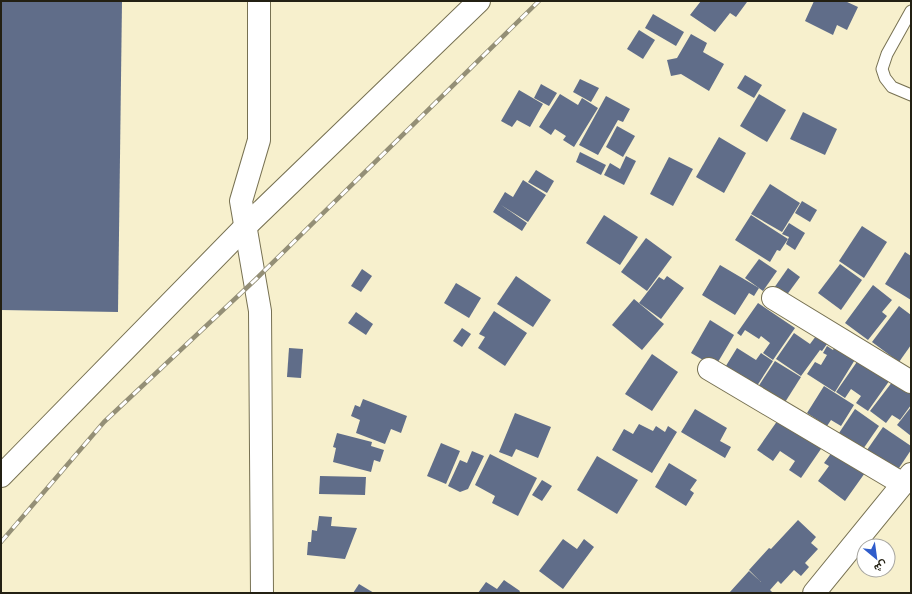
<svg xmlns="http://www.w3.org/2000/svg" width="912" height="594" viewBox="0 0 912 594" font-family="Poppins,Vazirmatn,sans-serif">
	<rect width="100%" height="100%" fill="#f7f0cd"/>
	<!-- building -->
	<g fill="#606d89">
		<polygon points="1,1 122,1 118,312 1,310"/>
		<polygon points="701,1 747,1 747,2 736,17 730,13 715,32 690,15"/>
		<polygon points="814,1 845,1 858,7 847,30 837,25 833,35 805,21"/>
		<polygon points="653,14 684,32 676,46 645,28"/>
		<polygon points="639,30 655,40 643,59 627,49"/>
		<polygon points="691,34 707,43 703,52 724,64 709,91 681,74 671,76 667,60 677,58"/>
		<polygon points="745,75 762,85 754,98 737,88"/>
		<polygon points="580,79 599,88 591,102 573,92"/>
		<polygon points="541,84 557,93 549,106 534,98"/>
		<polygon points="519,90 543,104 530,127 517,120 512,127 501,121"/>
		<polygon points="560,94 578,105 582,98 598,108 574,147 563,140 566,136 555,129 551,135 539,127"/>
		<polygon points="759,94 786,110 767,142 740,126"/>
		<polygon points="606,96 630,109 623,122 618,120 598,155 579,145"/>
		<polygon points="803,112 837,129 825,155 790,139"/>
		<polygon points="617,126 635,136 623,157 606,147"/>
		<polygon points="719,137 746,153 724,193 696,177"/>
		<polygon points="580,152 606,165 601,175 576,162"/>
		<polygon points="626,156 636,161 624,185 604,175 610,163 620,169"/>
		<polygon points="669,157 693,169 673,206 650,194"/>
		<polygon points="536,170 554,181 547,193 528,182"/>
		<polygon points="523,180 546,195 528,222 501,205 527,223 522,231 493,212 505,192 513,197"/>
		<polygon points="770,184 800,203 782,232 751,214"/>
		<polygon points="802,201 817,210 810,222 795,213"/>
		<polygon points="604,215 638,237 620,265 586,243"/>
		<polygon points="751,215 788,239 780,251 777,250 770,262 735,240"/>
		<polygon points="789,223 805,233 795,250 786,244 789,237 782,234"/>
		<polygon points="862,226 887,242 864,278 839,261"/>
		<polygon points="646,238 672,257 647,291 621,272"/>
		<polygon points="905,252 911,256 911,300 885,284"/>
		<polygon points="759,259 777,271 763,291 745,278"/>
		<polygon points="840,264 862,280 841,310 818,293"/>
		<polygon points="720,265 759,288 754,296 749,293 735,315 702,295"/>
		<polygon points="788,268 800,277 786,296 774,288"/>
		<polygon points="362,269 372,276 361,292 351,286"/>
		<polygon points="516,276 551,300 533,327 497,304"/>
		<polygon points="667,276 684,288 661,319 639,303 659,277 664,280"/>
		<polygon points="456,283 481,298 469,318 444,303"/>
		<polygon points="873,285 892,300 882,312 887,316 868,340 845,323"/>
		<polygon points="634,299 664,324 642,350 612,325"/>
		<polygon points="758,303 795,328 773,360 763,353 770,343 761,336 759,339 745,330 741,336 737,333"/>
		<polygon points="899,306 911,315 911,345 899,362 872,342"/>
		<polygon points="494,311 527,333 505,366 478,348 485,337 479,334"/>
		<polygon points="356,312 373,324 366,335 348,323"/>
		<polygon points="710,320 734,335 715,367 691,353"/>
		<polygon points="462,328 471,334 462,347 453,341"/>
		<polygon points="794,333 810,344 816,336 827,344 822,351 820,350 801,376 776,359"/>
		<polygon points="836,345 856,358 835,392 807,374 815,362 821,365 827,355 823,353 827,346 833,350"/>
		<polygon points="289,348 303,349 301,378 287,377"/>
		<polygon points="737,348 756,360 761,353 773,361 755,389 724,369"/>
		<polygon points="652,354 678,372 652,411 625,394"/>
		<polygon points="861,356 892,377 868,411 856,403 861,396 851,389 845,398 836,392"/>
		<polygon points="775,361 801,377 782,407 756,390"/>
		<polygon points="896,377 911,388 911,405 900,420 892,415 886,423 870,411"/>
		<polygon points="824,386 854,405 841,426 831,420 827,426 807,413"/>
		<polygon points="363,399 407,416 401,433 391,429 385,444 356,433 360,420 351,416 355,405 360,407"/>
		<polygon points="911,407 911,436 897,425"/>
		<polygon points="695,409 727,428 720,441 731,447 725,458 681,432"/>
		<polygon points="855,409 879,426 861,452 837,436"/>
		<polygon points="515,413 551,427 538,458 516,449 512,457 499,452"/>
		<polygon points="780,417 823,446 801,478 789,470 795,461 780,451 773,461 757,450"/>
		<polygon points="639,424 653,431 656,426 665,432 668,426 677,432 652,473 612,450 624,429 633,434"/>
		<polygon points="883,427 911,446 911,450 897,471 867,450"/>
		<polygon points="337,433 372,442 371,446 384,450 380,462 374,460 371,472 333,462 336,448 333,447"/>
		<polygon points="441,443 460,451 446,484 427,476"/>
		<polygon points="835,448 867,470 845,501 818,481 829,466 824,463"/>
		<polygon points="472,451 484,456 468,489 460,492 448,486 460,460 467,463"/>
		<polygon points="490,454 537,478 518,516 492,503 495,496 475,485"/>
		<polygon points="597,456 638,480 617,514 577,490"/>
		<polygon points="669,463 697,480 690,490 694,493 686,506 655,487"/>
		<polygon points="320,476 366,477 365,495 319,494"/>
		<polygon points="542,480 552,486 542,501 532,495"/>
		<polygon points="319,516 332,517 331,526 357,528 345,559 307,555 308,542 311,542 312,530 317,531"/>
		<polygon points="798,520 816,537 811,543 818,549 805,563 809,567 801,576 794,570 781,584 778,581 770,590 772,592 771,593 729,593 749,571 761,582 749,570 769,548 771,549"/>
		<polygon points="563,539 577,549 584,539 594,547 563,589 539,571"/>
		<polygon points="504,580 520,591 519,593 478,593 486,582 497,589"/>
		<polygon points="359,584 374,593 353,593"/>
	</g>
	<g fill="none" stroke-linecap="round" stroke-linejoin="round">
		<defs>
			<polyline id="lane" points="911,11 887,54 882,69 885,78 892,87 911,95"/>
			<g id="street">
				<polyline points="259,1 259,140 241,201 260,311 262,593"/>
				<polyline points="773,298 911,382"/>
				<polyline points="709,369 903,484"/>
				<polyline points="814,593 911,474"/>
			</g>
			<polyline id="secondary" points="1,476 245,227 479,1"/>
		</defs>
		<!-- lane casing -->
		<use href="#lane" stroke="#777152" stroke-width="13"/>
		<!-- street casing -->
		<use href="#street" stroke="#777152" stroke-width="24"/>
		<!-- secondary casing -->
		<use href="#secondary" stroke="#777152" stroke-width="24"/>
		<!-- lane -->
		<use href="#lane" stroke="#fff" stroke-width="11"/>
		<!-- street -->
		<use href="#street" stroke="#fff" stroke-width="22"/>
		<!-- secondary -->
		<use href="#secondary" stroke="#fff" stroke-width="22"/>
		<defs>
			<polyline id="rail" points="1,542 104,422 255,280 539,1"/>
		</defs>
		<!-- rail casing -->
		<use href="#rail" stroke="#948f76" stroke-width="4.5"/>
		<!-- rail -->
		<use href="#rail" stroke="#fff" stroke-width="3" stroke-dasharray="9" stroke-linecap="butt"/>
	</g>
	<!-- border -->
	<rect width="912" height="594" fill="none" stroke="#232013" stroke-width="4"/>
	<!-- north arrow -->
	<g transform="translate(876 558) rotate(151)"><circle r="19" fill="#ffffff" stroke="#a7a6a1"/>
	<path d="M0-3L7 15L0 10L-7 15Z" fill="#2f5ccb"/>
	<text y="-6" font-size="11" font-weight="bold" text-anchor="middle" fill="#232013">ش</text>
	</g>
</svg>
